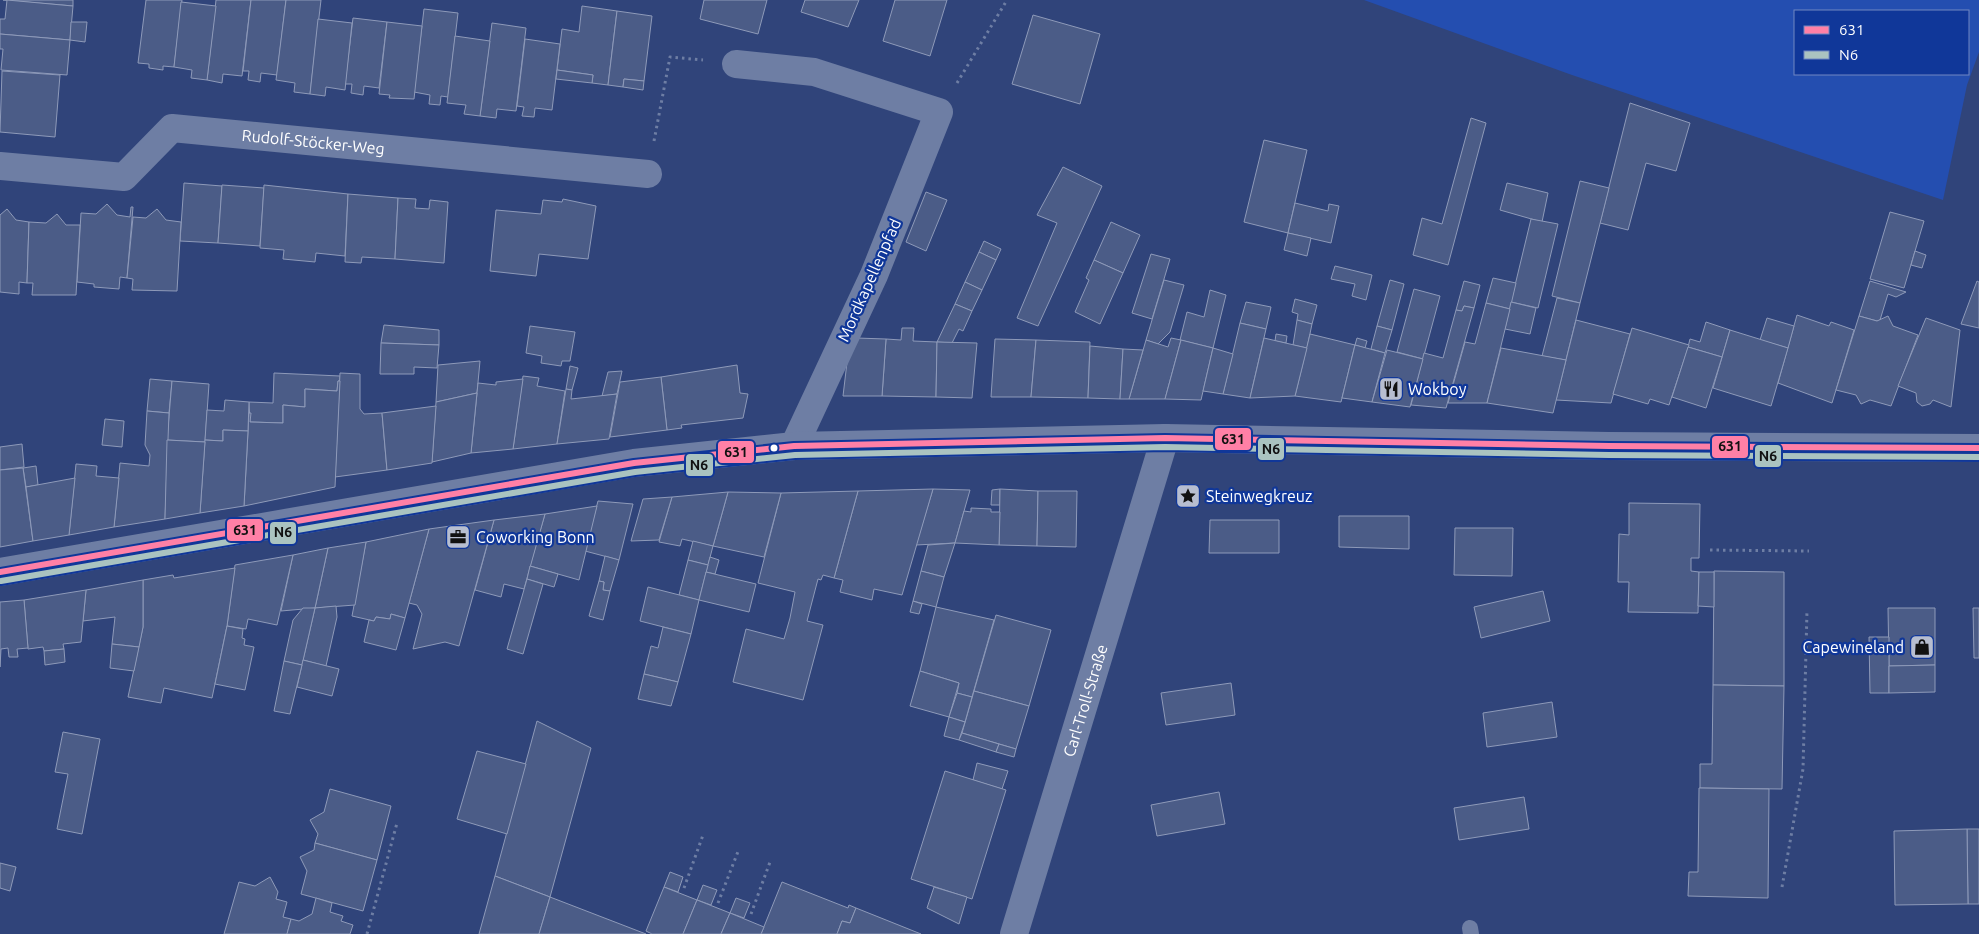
<svg xmlns="http://www.w3.org/2000/svg" width="1979" height="934" viewBox="0 0 1979 934" font-family="Ubuntu,sans-serif">
	<rect width="100%" height="100%" fill="#30447a"/>
	<!-- green -->
	<path fill="#244eb0" fill-rule="evenodd" d="M1364 0H1979V52L1967 85 1943 200 1572 75ZM1795 11H1968V74H1795Z"/>
	<!-- building -->
	<g fill="#4b5c87" stroke="#8e9ab9">
		<polygon points="3,0 73,0 73,6"/>
		<polygon points="7,0 73,6 70,40 0,34 0,19 5,19"/>
		<polygon points="146,0 182,0 174,67 163,66 163,70 149,68 149,64 138,63"/>
		<polygon points="216,0 251,0 242,76 223,74 222,83 207,80"/>
		<polygon points="251,0 286,0 277,75 261,73 260,82 248,80 249,71 243,71"/>
		<polygon points="286,0 321,0 310,94 294,92 295,83 276,80"/>
		<polygon points="704,0 767,0 758,34 700,19"/>
		<polygon points="805,0 859,0 848,27 801,12"/>
		<polygon points="895,0 947,0 930,56 883,41"/>
		<polygon points="181,2 216,6 207,80 191,78 192,70 174,67"/>
		<polygon points="582,6 617,11 608,85 592,83 593,75 557,70 562,29 579,32"/>
		<polygon points="424,9 458,13 448,97 441,96 440,105 429,104 430,95 414,92"/>
		<polygon points="617,11 652,16 644,81 624,79 623,87 608,85"/>
		<polygon points="1033,15 1100,34 1080,104 1012,84"/>
		<polygon points="353,18 387,22 379,88 364,86 363,95 351,93 352,84 345,84"/>
		<polygon points="318,19 352,23 345,90 326,87 325,96 310,94"/>
		<polygon points="71,22 87,22 85,42 70,40"/>
		<polygon points="387,22 422,26 414,99 389,98 390,95 379,94"/>
		<polygon points="492,23 526,28 516,111 497,109 496,118 480,116"/>
		<polygon points="0,34 70,40 67,75 1,70 3,49 0,49"/>
		<polygon points="455,36 490,41 480,116 464,114 466,105 447,103"/>
		<polygon points="525,39 560,44 552,110 535,108 534,117 522,116 524,107 517,106"/>
		<polygon points="557,70 593,75 592,83 556,79"/>
		<polygon points="2,71 60,75 55,137 0,132"/>
		<polygon points="624,79 644,81 643,90 623,87"/>
		<polygon points="1630,103 1690,123 1676,171 1646,163 1628,230 1600,223"/>
		<polygon points="1471,118 1486,123 1448,265 1413,255 1422,218 1442,224"/>
		<polygon points="1264,140 1307,150 1288,233 1244,222"/>
		<polygon points="1063,167 1102,186 1038,326 1017,318 1057,223 1037,215"/>
		<polygon points="1580,181 1609,188 1580,303 1552,296"/>
		<polygon points="184,183 222,186 218,243 180,241"/>
		<polygon points="1507,183 1548,193 1542,222 1500,210"/>
		<polygon points="222,185 264,188 260,246 218,243"/>
		<polygon points="264,185 348,194 345,256 316,253 315,262 283,259 284,250 260,248"/>
		<polygon points="926,192 947,200 926,251 906,242"/>
		<polygon points="348,194 398,198 395,259 362,257 361,263 345,262"/>
		<polygon points="398,198 416,199 415,208 429,209 430,200 448,202 444,263 395,259"/>
		<polygon points="563,199 596,206 588,259 539,254 536,276 490,271 496,210 541,214 543,200 562,202"/>
		<polygon points="1295,203 1328,211 1329,204 1339,206 1331,243 1288,233"/>
		<polygon points="107,204 117,215 130,217 131,207 133,207 127,278 120,277 119,289 94,287 94,284 77,282 81,213 96,214"/>
		<polygon points="7,209 16,220 29,222 27,283 19,282 19,294 0,292 0,215"/>
		<polygon points="157,209 166,220 181,222 177,291 132,290 133,279 127,278 133,217 146,218"/>
		<polygon points="1890,212 1924,221 1904,288 1870,279"/>
		<polygon points="57,214 66,225 80,225 76,295 32,295 33,283 27,283 29,222 46,223"/>
		<polygon points="1531,219 1558,224 1538,308 1511,302"/>
		<polygon points="1111,222 1140,235 1123,273 1094,260"/>
		<polygon points="1288,233 1311,238 1307,256 1284,250"/>
		<polygon points="984,241 1001,249 996,260 979,252"/>
		<polygon points="1915,251 1926,255 1922,268 1911,265"/>
		<polygon points="979,252 996,260 982,290 965,282"/>
		<polygon points="1151,254 1170,259 1152,319 1132,313"/>
		<polygon points="1094,260 1123,273 1100,324 1075,312 1089,280 1086,278"/>
		<polygon points="1335,266 1372,275 1366,300 1352,296 1355,284 1331,279"/>
		<polygon points="1493,278 1516,283 1510,309 1486,303"/>
		<polygon points="1164,280 1184,285 1170,332 1158,344 1146,340"/>
		<polygon points="1390,280 1404,284 1392,330 1377,326"/>
		<polygon points="1464,281 1480,285 1474,308 1464,306 1462,311 1456,310"/>
		<polygon points="1870,281 1906,292 1896,297 1888,294 1880,320 1877,321 1859,316"/>
		<polygon points="1977,281 1979,282 1979,328 1961,324"/>
		<polygon points="965,282 982,290 972,311 955,304"/>
		<polygon points="1414,289 1440,296 1423,359 1397,352"/>
		<polygon points="1210,290 1226,295 1213,348 1180,340 1187,312 1204,317"/>
		<polygon points="1557,298 1580,303 1566,360 1542,356"/>
		<polygon points="1295,299 1317,305 1312,324 1297,320 1298,314 1292,312"/>
		<polygon points="1246,302 1271,307 1266,329 1240,323"/>
		<polygon points="1511,302 1536,308 1530,334 1505,329"/>
		<polygon points="1486,303 1510,309 1487,403 1448,403 1465,342 1475,344"/>
		<polygon points="955,304 972,311 963,331 959,329 952,343 937,342"/>
		<polygon points="1464,306 1474,308 1446,408 1411,405 1424,353 1443,358 1456,310 1462,311"/>
		<polygon points="1797,315 1829,326 1831,322 1854,330 1832,403 1778,383"/>
		<polygon points="1859,316 1877,321 1888,316 1893,326 1918,335 1891,406 1870,400 1861,404 1856,395 1836,390"/>
		<polygon points="1767,318 1794,326 1788,348 1760,340"/>
		<polygon points="1926,318 1960,330 1951,407 1933,400 1930,404 1922,406 1917,402 1916,393 1898,386"/>
		<polygon points="1297,320 1312,324 1307,348 1293,345"/>
		<polygon points="1576,320 1630,334 1611,403 1556,400"/>
		<polygon points="1706,322 1730,330 1722,357 1688,347 1690,339 1700,342"/>
		<polygon points="1240,323 1266,329 1250,398 1223,394"/>
		<polygon points="384,325 439,330 439,345 381,343"/>
		<polygon points="530,326 575,332 570,361 562,361 561,366 541,363 542,356 526,353"/>
		<polygon points="1377,326 1392,330 1385,353 1371,349"/>
		<polygon points="902,328 914,328 913,341 937,342 936,397 882,396 886,339 901,340"/>
		<polygon points="1632,328 1689,345 1669,405 1650,399 1648,404 1613,394"/>
		<polygon points="1730,330 1788,348 1771,406 1713,388"/>
		<polygon points="1276,334 1287,336 1286,343 1275,341"/>
		<polygon points="1310,334 1355,345 1341,402 1295,396"/>
		<polygon points="856,338 886,339 882,396 843,396 848,354"/>
		<polygon points="1171,338 1181,340 1165,399 1129,399 1146,340 1168,347"/>
		<polygon points="1264,338 1307,348 1295,396 1250,398"/>
		<polygon points="1357,338 1367,341 1365,348 1355,345"/>
		<polygon points="995,339 1036,340 1031,397 991,397"/>
		<polygon points="1036,340 1090,342 1088,398 1031,397"/>
		<polygon points="1181,340 1213,348 1201,400 1165,399"/>
		<polygon points="937,342 977,343 972,398 936,397"/>
		<polygon points="381,343 439,345 437,368 414,367 414,374 380,374"/>
		<polygon points="1355,345 1385,353 1372,402 1342,398"/>
		<polygon points="1090,346 1123,349 1120,399 1088,398"/>
		<polygon points="1688,347 1722,357 1706,408 1672,397"/>
		<polygon points="1213,348 1233,354 1223,394 1203,391"/>
		<polygon points="1501,348 1566,360 1553,413 1487,403"/>
		<polygon points="1123,349 1143,350 1129,399 1120,399"/>
		<polygon points="1387,350 1423,359 1410,407 1372,402"/>
		<polygon points="480,361 477,393 436,402 438,365"/>
		<polygon points="737,365 740,393 748,394 743,418 681,425 682,428 667,430 661,377"/>
		<polygon points="570,366 578,368 572,390 566,389"/>
		<polygon points="622,371 617,394 602,396 608,372"/>
		<polygon points="274,373 340,376 340,381 338,381 337,391 305,389 305,407 283,405 283,423 250,422 249,402 273,403"/>
		<polygon points="340,373 360,374 360,409 364,414 382,413 387,470 335,477"/>
		<polygon points="523,376 539,378 537,386 565,391 557,444 513,449"/>
		<polygon points="661,377 667,430 610,437 620,382"/>
		<polygon points="150,379 172,381 169,413 147,411"/>
		<polygon points="523,379 513,449 471,453 478,383 496,385 496,382"/>
		<polygon points="172,381 209,384 205,442 167,440"/>
		<polygon points="338,381 340,381 335,487 244,506 249,413 251,413 250,422 283,423 283,405 305,407 305,389 337,391"/>
		<polygon points="566,389 572,390 571,399 617,394 609,439 557,444"/>
		<polygon points="477,393 471,453 432,462 436,402"/>
		<polygon points="225,400 249,402 248,431 223,430 223,441 205,440 207,410 224,411"/>
		<polygon points="436,406 432,463 387,470 382,413"/>
		<polygon points="147,411 169,413 165,519 114,527 120,463 149,466 150,455 145,445"/>
		<polygon points="105,419 124,421 122,447 102,445"/>
		<polygon points="223,430 248,431 244,506 200,513 205,440 223,441"/>
		<polygon points="167,440 205,442 200,513 165,519"/>
		<polygon points="22,444 24,467 0,470 0,447"/>
		<polygon points="76,464 97,466 96,476 119,478 114,527 69,535"/>
		<polygon points="36,466 38,485 26,487 23,468"/>
		<polygon points="23,468 33,541 0,547 0,470"/>
		<polygon points="75,478 69,535 33,541 26,487"/>
		<polygon points="933,489 970,490 955,543 916,545"/>
		<polygon points="933,489 902,595 874,589 872,600 840,592 843,580 834,578 858,491"/>
		<polygon points="1000,489 1000,505 991,505 992,490"/>
		<polygon points="1000,489 1038,491 1037,546 999,545"/>
		<polygon points="858,491 834,578 823,575 821,580 818,579 807,621 823,625 803,700 733,682 746,629 784,639 790,618 795,592 758,583 781,493"/>
		<polygon points="1038,491 1077,491 1076,547 1037,546"/>
		<polygon points="728,492 781,493 764,557 713,546"/>
		<polygon points="728,492 713,546 682,539 680,546 659,542 672,497"/>
		<polygon points="672,497 659,540 631,541 643,499"/>
		<polygon points="598,501 633,504 619,560 585,551"/>
		<polygon points="1629,503 1700,504 1699,558 1691,558 1691,571 1699,572 1698,613 1628,612 1629,582 1618,582 1619,534 1629,535"/>
		<polygon points="597,506 579,580 530,566 545,514"/>
		<polygon points="971,508 991,509 991,512 1000,512 999,545 955,543 964,511 971,512"/>
		<polygon points="545,514 524,589 504,584 501,597 475,590 494,520"/>
		<polygon points="1339,516 1409,516 1409,549 1339,547"/>
		<polygon points="494,520 459,646 445,642 413,649 422,614 417,605 409,603 429,529"/>
		<polygon points="1210,520 1279,520 1279,553 1209,553"/>
		<polygon points="1455,528 1513,528 1512,576 1454,575"/>
		<polygon points="429,529 405,618 391,614 390,619 376,617 374,621 352,616 366,542"/>
		<polygon points="693,541 713,546 708,565 688,560"/>
		<polygon points="366,542 355,605 315,608 328,548"/>
		<polygon points="955,543 944,577 921,571 928,545"/>
		<polygon points="328,548 315,608 281,611 293,555"/>
		<polygon points="293,555 277,625 248,619 246,629 227,626 235,565"/>
		<polygon points="605,556 619,560 610,591 603,590 604,582 599,581"/>
		<polygon points="710,557 719,560 715,574 706,572"/>
		<polygon points="688,560 708,565 699,600 679,595"/>
		<polygon points="530,566 558,574 554,587 527,579"/>
		<polygon points="235,568 227,626 212,698 164,688 161,703 128,697 143,627 143,580 173,575 174,578"/>
		<polygon points="921,571 944,577 936,607 913,601"/>
		<polygon points="1714,571 1784,572 1784,686 1713,685"/>
		<polygon points="706,572 756,584 749,612 699,600"/>
		<polygon points="1699,572 1714,572 1714,607 1698,606"/>
		<polygon points="527,579 543,584 523,654 507,649"/>
		<polygon points="143,580 143,627 139,647 112,644 115,617 83,621 86,590"/>
		<polygon points="599,581 604,582 603,590 610,591 603,620 589,616"/>
		<polygon points="648,587 699,600 691,634 640,621"/>
		<polygon points="86,590 81,642 63,644 64,649 44,651 43,647 28,649 24,600"/>
		<polygon points="1543,591 1550,621 1481,638 1474,607"/>
		<polygon points="24,600 28,648 17,649 18,657 9,657 8,648 1,649 0,667 0,602"/>
		<polygon points="913,601 922,604 919,614 910,612"/>
		<polygon points="336,606 337,617 326,666 303,660 315,608"/>
		<polygon points="936,607 994,620 972,697 957,693 959,683 920,671"/>
		<polygon points="303,608 315,608 302,665 284,661 293,620"/>
		<polygon points="1888,608 1935,608 1935,665 1889,666"/>
		<polygon points="1973,608 1979,608 1979,658 1974,658"/>
		<polygon points="391,614 405,618 396,650 364,642 369,620 374,621 376,617 390,619"/>
		<polygon points="996,615 1051,630 1029,706 974,691"/>
		<polygon points="227,626 243,629 242,638 245,639 244,645 254,647 245,690 215,684"/>
		<polygon points="663,627 691,634 678,682 644,674 651,646 658,648"/>
		<polygon points="1869,637 1889,637 1889,693 1870,693"/>
		<polygon points="112,644 139,647 134,671 110,668"/>
		<polygon points="64,649 65,662 45,665 44,651"/>
		<polygon points="303,660 339,669 332,696 297,687"/>
		<polygon points="284,661 302,665 290,714 274,711"/>
		<polygon points="1935,665 1935,692 1889,693 1889,666"/>
		<polygon points="920,671 959,683 949,717 910,706"/>
		<polygon points="644,674 678,682 671,706 638,699"/>
		<polygon points="1231,683 1235,715 1166,725 1161,693"/>
		<polygon points="1713,685 1784,686 1782,789 1700,788 1700,764 1712,764"/>
		<polygon points="974,691 1029,706 1016,749 962,733"/>
		<polygon points="957,693 972,697 965,722 949,717"/>
		<polygon points="1552,702 1557,737 1487,747 1483,713"/>
		<polygon points="949,717 965,722 959,740 944,736"/>
		<polygon points="537,721 591,748 550,897 495,876"/>
		<polygon points="63,732 100,739 82,834 57,829 68,774 55,772"/>
		<polygon points="962,733 999,744 996,752 959,740"/>
		<polygon points="999,744 1016,749 1014,757 996,752"/>
		<polygon points="477,751 526,764 507,834 457,819"/>
		<polygon points="977,763 1008,771 1002,789 973,780"/>
		<polygon points="945,771 1006,790 972,899 911,879"/>
		<polygon points="1699,788 1769,789 1768,898 1688,896 1689,872 1698,872"/>
		<polygon points="330,789 391,806 377,860 315,843 318,834 310,820 324,812"/>
		<polygon points="1219,792 1225,824 1157,836 1151,805"/>
		<polygon points="1524,797 1529,829 1459,840 1454,808"/>
		<polygon points="1967,829 1979,829 1979,904 1968,904"/>
		<polygon points="1967,829 1968,904 1895,905 1894,831"/>
		<polygon points="315,843 377,860 363,911 301,894 307,871 300,857 314,850"/>
		<polygon points="0,863 16,867 10,891 0,888"/>
		<polygon points="670,872 683,877 678,892 664,887"/>
		<polygon points="495,876 550,897 539,934 479,934"/>
		<polygon points="270,877 278,892 276,899 287,902 283,917 291,919 287,934 224,934 239,882 255,886"/>
		<polygon points="782,882 848,908 849,905 856,908 850,923 842,921 837,934 761,934"/>
		<polygon points="703,885 717,890 711,905 697,900"/>
		<polygon points="664,887 697,900 683,934 652,934 646,931"/>
		<polygon points="934,887 967,897 959,924 927,908"/>
		<polygon points="550,897 646,934 539,934"/>
		<polygon points="316,898 332,903 330,912 343,916 341,921 353,925 350,934 287,934 291,919 299,921 312,914"/>
		<polygon points="736,898 750,903 744,918 730,913"/>
		<polygon points="697,900 730,913 721,934 683,934"/>
		<polygon points="856,908 921,934 837,934 842,921 850,923"/>
		<polygon points="730,913 764,927 761,934 721,934"/>
	</g>
	<g fill="none" stroke-linecap="round" stroke-linejoin="round">
		<!-- path -->
		<g stroke="#6e7ea4" stroke-width="3" stroke-dasharray="2.5 4" stroke-linecap="butt">
			<polyline points="957,83 1007,0"/>
			<polyline points="654,141 670,57 703,60"/>
			<polyline points="1710,550 1809,551"/>
			<polyline points="1782,887 1803,769 1807,610"/>
			<polyline points="684,888 703,835"/>
			<polyline points="718,903 739,849"/>
			<polyline points="751,914 770,862"/>
			<polyline points="367,934 397,823"/>
		</g>
		<!-- service -->
		<polyline stroke="#6e7ea4" stroke-width="16" points="1470,928 1471,934"/>
		<!-- minor -->
		<g stroke="#6e7ea4" stroke-width="28">
			<polyline points="736,64 814,72 939,112 874,275 794,446"/>
			<path id="s1" d="M0 166 124 177 172 128 648 174"/>
			<path id="s2" d="M1014 934 1165 438"/>
		</g>
		<!-- tertiary -->
		<polyline stroke="#6e7ea4" stroke-width="28" points="0,572 634,463 794,446 1165,438 1609,446 1979,448"/>
		<defs>
			<polyline id="bus-1" points="0,572 634,463 794,446 1165,438 1609,446 1979,448"/>
			<polyline id="bus-2" points="1,581 635,472 795,455 1165,447 1609,455 1979,457"/>
		</defs>
		<!-- bus-1 casing -->
		<use href="#bus-1" stroke="#103799" stroke-width="10"/>
		<!-- bus-2 casing -->
		<use href="#bus-2" stroke="#103799" stroke-width="10"/>
		<!-- bus-1 -->
		<use href="#bus-1" stroke="#ff80a6" stroke-width="6"/>
		<!-- bus-2 -->
		<use href="#bus-2" stroke="#aac3c0" stroke-width="6"/>
	</g>
	<!-- icons -->
	<defs>
		<symbol id="restaurant-square" viewBox="-11 -11 22 22"><rect x="-9" y="-9" width="18" height="18" rx="4" fill="#b7bed0" stroke="#103799"/><path d="M-5-6h1v4h1v-4h1v4h1v-4h1v5L-1.5 .5V6h-2V.5L-5-1ZM5-6V6H3V1.5H1.5Q1.5-4 5-6Z" fill="#111"/></symbol>
		<symbol id="sight-square" viewBox="-11 -11 22 22"><rect x="-9" y="-9" width="18" height="18" rx="4" fill="#b7bed0" stroke="#103799"/><path d="M0-6L1.8-2.2L6-1.7L2.9 1.2L3.7 5.4L0 3.3L-3.7 5.4L-2.9 1.2L-6-1.7L-1.8-2.2Z" fill="#111"/></symbol>
		<symbol id="office-square" viewBox="-11 -11 22 22"><rect x="-9" y="-9" width="18" height="18" rx="4" fill="#b7bed0" stroke="#103799"/><path d="M-6-3h4V-5.5h4V-3h4V5H-6ZM-1-4.5V-3h2v-1.5ZM-6 0V1H6V0Z" fill="#111"/></symbol>
		<symbol id="shop-square" viewBox="-11 -11 22 22"><rect x="-9" y="-9" width="18" height="18" rx="4" fill="#b7bed0" stroke="#103799"/><path d="M-5-2.5h2.3a2.7 3.5 0 0 1 5.4 0H5L5.5 6h-11ZM-1.5-2.5h3a1.5 2.3 0 0 0-3 0Z" fill="#111"/></symbol>
	</defs>
	<g fill-rule="evenodd">
		<use href="#restaurant-square" x="1377" y="375" width="28" height="28"/>
		<use href="#sight-square" x="1174" y="482" width="28" height="28"/>
		<use href="#office-square" x="444" y="523" width="28" height="28"/>
		<use href="#shop-square" x="1908" y="633" width="28" height="28"/>
	</g>
	<!-- markers -->
	<circle fill="#fff" stroke="#103799" stroke-width="2" cx="774" cy="448" r="4.5"/>
	<g text-anchor="middle" dominant-baseline="central" stroke-width="4.5" stroke-linejoin="round" paint-order="stroke">
		<!-- street labels -->
		<g font-size="16" fill="#fff" stroke="#103799">
			<text stroke="none"><textPath href="#s1" startOffset="335">Rudolf-Stöcker-Weg</textPath></text>
			<text transform="translate(869 280) rotate(-66)">Mordkapellenpfad</text>
			<text stroke="none"><textPath href="#s2" startOffset="244">Carl-Troll-Straße</textPath></text>
		</g>
		<!-- poi labels -->
		<g font-size="16" fill="#fff" stroke="#103799" text-anchor="start">
			<text x="1408" y="389">Wokboy</text>
			<text x="1206" y="496">Steinwegkreuz</text>
			<text x="476" y="537">Coworking Bonn</text>
			<text x="1904" y="647" text-anchor="end">Capewineland</text>
		</g>
	</g>
	<g stroke="#103799" stroke-width="2">
		<rect x="1214" y="427" width="38" height="24" rx="5" fill="#ff80a6"/>
		<rect x="1711" y="435" width="38" height="24" rx="5" fill="#ff80a6"/>
		<rect x="1257" y="437" width="28" height="24" rx="5" fill="#aac3c0"/>
		<rect x="717" y="440" width="38" height="24" rx="5" fill="#ff80a6"/>
		<rect x="1754" y="444" width="28" height="24" rx="5" fill="#aac3c0"/>
		<rect x="685" y="453" width="29" height="24" rx="5" fill="#aac3c0"/>
		<rect x="226" y="518" width="38" height="24" rx="5" fill="#ff80a6"/>
		<rect x="269" y="521" width="28" height="24" rx="5" fill="#aac3c0"/>
	</g>
	<g font-size="14" text-anchor="middle" font-weight="bold" fill="#111">
		<text x="1233" y="444">631</text>
		<text x="1730" y="451">631</text>
		<text x="1271" y="454">N6</text>
		<text x="736" y="457">631</text>
		<text x="1768" y="461">N6</text>
		<text x="699" y="470">N6</text>
		<text x="245" y="535">631</text>
		<text x="283" y="537">N6</text>
	</g>
	<!-- legend -->
	<rect x="1794" y="10" width="175" height="65" fill="#103799" stroke="#7087c2"/>
	<rect x="1804" y="26" width="25" height="8" fill="#ff80a6" stroke="#7087c2"/>
	<text x="1839" y="35" font-size="15" fill="#ffffff">631</text>
	<rect x="1804" y="51" width="25" height="8" fill="#aac3c0" stroke="#7087c2"/>
	<text x="1839" y="60" font-size="15" fill="#ffffff">N6</text>
</svg>
